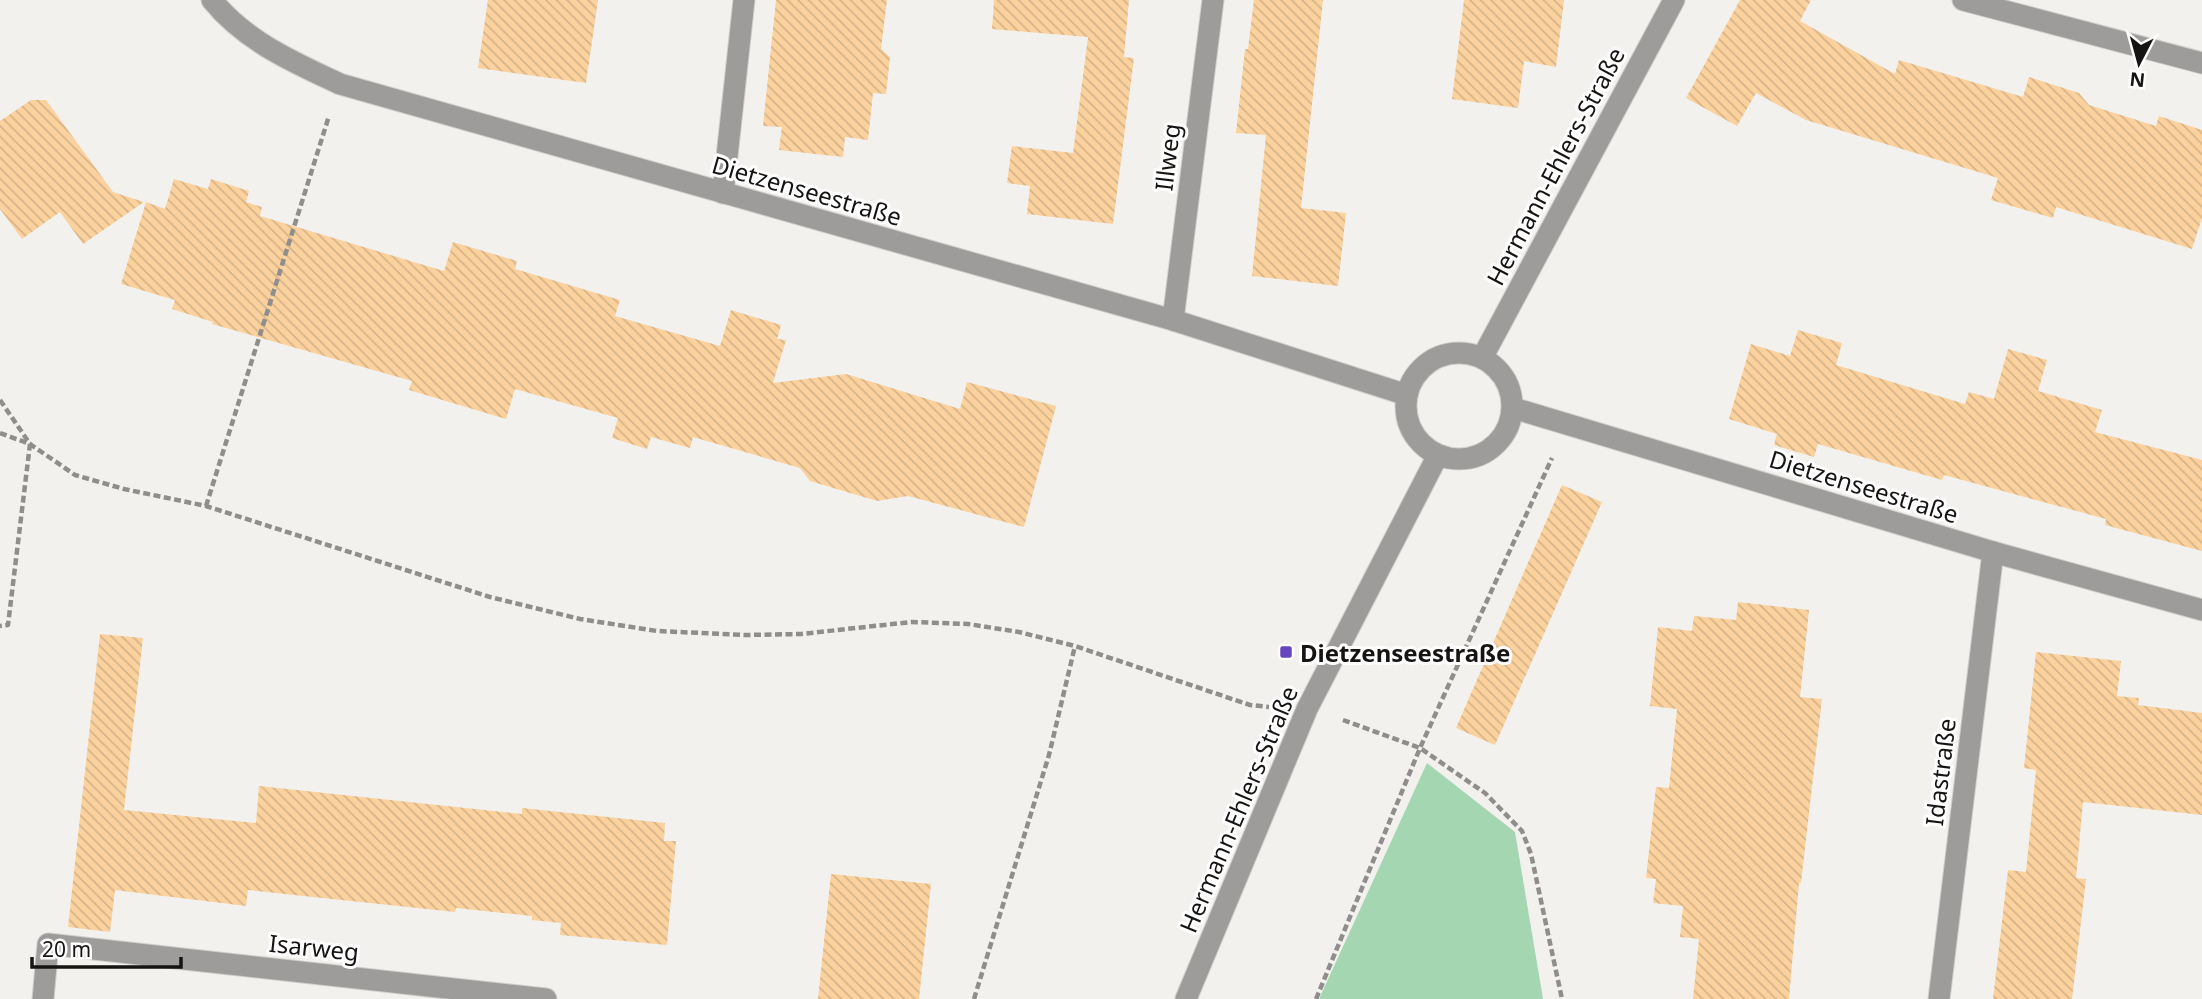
<svg xmlns="http://www.w3.org/2000/svg" width="2202" height="999" viewBox="0 0 2202 999" font-family="'Noto Sans',sans-serif">
	<defs>
		<pattern id="building-back-hatch" width="6" height="6" patternUnits="userSpaceOnUse" patternTransform="scale(1.75)"><rect width="6" height="6" fill="#fbd29e"/><path d="M-1 5l2 2M0 0l6 6M5-1l2 2" fill="none" stroke="#d6b387"/></pattern>
	</defs>
	<rect width="100%" height="100%" fill="#f3f1ee"/>
	<!-- park -->
	<polygon fill="#a4d6b2" points="1427,763 1515,832 1543,999 1319,999"/>
	<!-- building -->
	<g fill="url(#building-back-hatch)">
		<polygon points="488,0 598,0 586,83 478,68"/>
		<polygon points="776,0 887,0 881,49 890,57 886,94 873,93 868,140 845,137 843,157 779,150 782,127 763,126"/>
		<polygon points="994,0 1129,0 1124,57 1134,58 1113,224 1027,214 1030,186 1007,183 1012,146 1073,153 1088,37 992,29"/>
		<polygon points="1254,0 1323,0 1301,208 1346,213 1338,286 1252,276 1266,135 1236,133 1245,49 1248,49"/>
		<polygon points="1464,0 1564,0 1556,67 1524,61 1518,108 1452,99"/>
		<polygon points="1740,0 1811,0 1800,21 1895,74 1899,60 2023,97 2029,77 2079,93 2089,105 2156,126 2159,116 2202,130 2202,218 2192,249 2056,207 2053,218 1991,200 1998,178 1806,120 1756,93 1737,126 1686,98"/>
		<polygon points="31,100 46,100 113,192 144,202 83,244 60,212 22,239 0,209 0,121"/>
		<polygon points="174,179 208,189 211,179 249,191 246,202 262,207 260,216 444,271 453,242 517,261 515,269 620,300 615,316 720,346 731,310 781,325 777,339 786,340 773,383 846,374 960,409 967,382 1056,406 1024,527 908,496 877,501 810,481 800,468 693,437 690,448 651,437 647,449 612,438 618,418 515,389 506,419 409,390 412,381 212,324 213,322 172,309 175,300 121,284 146,202 165,209"/>
		<polygon points="1798,330 1842,343 1836,365 1965,404 1969,392 1994,399 2008,349 2047,360 2038,391 2102,410 2095,432 2202,460 2202,551 2105,525 2106,519 1944,475 1942,480 1818,444 1814,457 1774,445 1777,434 1729,419 1751,344 1790,356"/>
		<polygon points="1562,485 1602,502 1495,745 1456,728"/>
		<polygon points="1738,602 1809,610 1800,697 1822,699 1801,883 1799,883 1789,999 1693,999 1699,939 1680,937 1683,906 1653,903 1656,879 1646,878 1656,787 1669,788 1677,709 1650,706 1658,627 1692,631 1694,616 1736,620"/>
		<polygon points="100,634 143,638 124,810 256,823 259,786 522,814 522,808 665,823 664,841 676,841 667,945 560,935 561,923 532,920 532,916 456,908 455,912 248,890 246,906 115,890 110,932 68,927"/>
		<polygon points="2036,652 2121,661 2117,696 2139,698 2138,705 2202,713 2202,815 2083,802 2076,878 2086,879 2072,999 1993,999 2008,870 2026,872 2036,770 2024,768"/>
		<polygon points="831,874 931,884 919,999 818,999"/>
	</g>
	<g fill="none" stroke-linecap="round" stroke-linejoin="round">
		<defs>
			<g id="street">
				<path d="M212 0C245 41 293 62 340 84L1173 320 1407 395"/>
				<polyline points="1963,0 2202,63"/>
				<polyline points="723,193 744,0"/>
				<polyline points="1173,320 1213,0"/>
				<circle cx="1459" cy="406" r="53"/>
				<polyline points="1482,358 1674,0"/>
				<polyline points="1513,408 1993,552 2202,610"/>
				<polyline points="43,999 48,944 546,999"/>
				<polyline points="1186,999 1307,709 1438,455"/>
				<polyline points="1939,999 1993,552"/>
			</g>
		</defs>
		<!-- street casing -->
		<use href="#street" stroke="#cfcecb" stroke-width="23"/>
		<!-- path -->
		<g stroke="#8f8e8c" stroke-width="4.5" stroke-dasharray="7 3.5" stroke-linecap="butt">
			<polyline points="0,400 30,444 75,475 124,489 206,506 490,597 580,619 657,631 745,635 801,634 911,622 968,624 1019,632 1075,646 1250,705 1269,707"/>
			<polyline points="0,433 30,444 8,625 0,626"/>
			<polyline points="206,506 329,116"/>
			<polyline points="1343,720 1420,748 1485,793 1522,831 1531,854 1562,999"/>
			<polyline points="974,999 1049,755 1075,646"/>
			<polyline points="1316,999 1420,748 1552,458"/>
		</g>
		<!-- street -->
		<use href="#street" stroke="#9e9c9b" stroke-width="21"/>
	</g>
	<!-- markers -->
	<rect fill="#6745be" stroke="#fffefe" stroke-width="2.5" x="1279" y="645" width="14" height="14" rx="3.5"/>
	<g text-anchor="middle" dominant-baseline="central" stroke-width="6" stroke-linejoin="round" paint-order="stroke">
		<!-- street labels -->
		<g font-size="24" fill="#151413" stroke="#fffefe">
			<text transform="translate(1167 157) rotate(-83)">Illweg</text>
			<text transform="translate(1555 166) rotate(-62)">Hermann-Ehlers-Straße</text>
			<text transform="translate(807 190) rotate(16)">Dietzenseestraße</text>
			<text transform="translate(1864 486) rotate(17)">Dietzenseestraße</text>
			<text transform="translate(1940 772) rotate(-83)">Idastraße</text>
			<text transform="translate(1238 809) rotate(-67)">Hermann-Ehlers-Straße</text>
			<text transform="translate(314 947) rotate(6)">Isarweg</text>
		</g>
		<!-- poi labels -->
		<g font-size="24" font-weight="bold" fill="#151413" stroke="#fffefe" text-anchor="start">
			<text x="1300" y="652">Dietzenseestraße</text>
		</g>
	</g>
	<!-- north arrow -->
	<g transform="translate(2139 63) rotate(186)" stroke="#fffefe" stroke-width="5" paint-order="stroke">
	<path d="M0-5L12 26L0 18L-12 26Z" fill="#151413"/>
	<text y="-10" font-size="19" font-weight="bold" text-anchor="middle" fill="#151413">N</text>
	</g>
	<!-- scale -->
	<path d="M32 957v10h149v-10" fill="none" stroke="#151413" stroke-width="3.5"/>
	<text x="42" y="957" font-size="21" fill="#151413" stroke="#fffefe" stroke-width="5" paint-order="stroke">20 m</text>
</svg>
